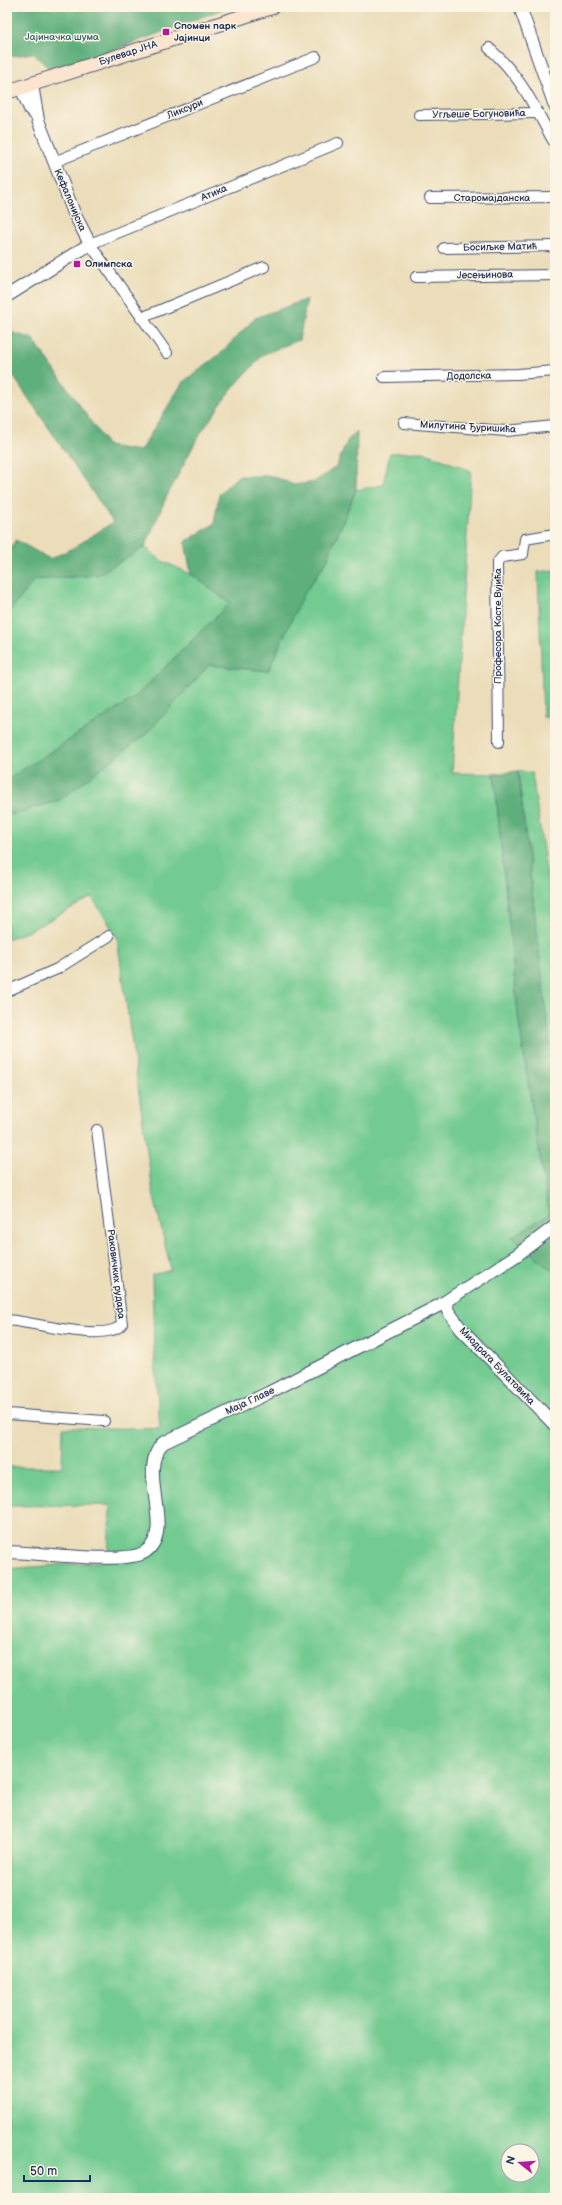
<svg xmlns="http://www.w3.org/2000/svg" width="562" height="2205" viewBox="0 0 562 2205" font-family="'Balsamiq Sans',sans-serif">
	<rect width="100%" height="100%" fill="#fcf5e5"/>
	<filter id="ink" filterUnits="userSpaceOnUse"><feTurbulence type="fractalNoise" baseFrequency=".025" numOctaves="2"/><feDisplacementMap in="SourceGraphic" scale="8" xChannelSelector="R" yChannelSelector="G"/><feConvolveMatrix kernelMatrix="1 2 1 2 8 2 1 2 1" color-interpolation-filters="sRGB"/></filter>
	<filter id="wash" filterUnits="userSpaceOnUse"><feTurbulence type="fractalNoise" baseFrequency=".012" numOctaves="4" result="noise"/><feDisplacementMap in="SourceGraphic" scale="16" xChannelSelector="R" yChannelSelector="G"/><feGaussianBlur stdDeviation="0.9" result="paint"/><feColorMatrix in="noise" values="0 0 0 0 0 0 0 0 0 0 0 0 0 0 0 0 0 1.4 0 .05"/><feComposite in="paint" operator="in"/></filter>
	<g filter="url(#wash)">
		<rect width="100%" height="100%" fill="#ebddb9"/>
		<!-- green -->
		<g fill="#73cb91" stroke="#477d78" fill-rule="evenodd">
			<path d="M423 452 471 471 452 773 494 774 519 1024 549 1214 512 1237 555 1273V2198H7V1569L108 1561 110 1505 7 1506V1467H62L63 1427 160 1429 154 1350 152 1275 171 1270 153 1193 117 937 92 897 27 932 7 939V816L60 800 147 733 209 665 268 671 302 597 326 562 356 490 383 485 390 453ZM508 2151H532V2175H508Z"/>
			<polygon points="145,547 160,560 191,574 230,603 134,698 8,780 7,615 34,580 97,575"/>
			<polygon points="555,570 555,718 543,717 538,572"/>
			<polygon points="518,771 532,773 555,933 555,1088"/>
		</g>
		<!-- forest -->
		<g fill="#5eaf7b" stroke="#3c6f6c">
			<polygon points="7,7 224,7 223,9 53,73 33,53 7,57"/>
			<polygon points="307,299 299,340 264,354 230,391 198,437 166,498 145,547 97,575 34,580 7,615 7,552 16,540 50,559 75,547 113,522 7,367 7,331 33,339 108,446 140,451 183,382 220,354 255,318"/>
			<polygon points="357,431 356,490 326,562 302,597 268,671 209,665 147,733 60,800 7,816 7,780 134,698 230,603 191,574 185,542 214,524 219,494 238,476 273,476 294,485 314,482 336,467 348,440"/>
			<polygon points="518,771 555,1088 555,1273 512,1237 549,1214 519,1024 494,774"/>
		</g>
	</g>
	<g filter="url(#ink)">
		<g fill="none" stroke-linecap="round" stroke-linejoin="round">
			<defs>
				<g id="minor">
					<path d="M489 48C522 77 534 107 555 144"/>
					<polyline points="419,115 538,113"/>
					<polyline points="54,162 316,57"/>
					<polyline points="430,198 555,197"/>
					<polyline points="444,248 555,246"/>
					<polyline points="416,277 555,275"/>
					<polyline points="141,318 264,267"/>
					<polyline points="167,353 90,244 338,143"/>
					<polyline points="384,377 518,374 555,371"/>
					<polyline points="404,423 506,431 555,426"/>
					<polyline points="499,742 497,563 502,557 523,554 525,539 555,534"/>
					<polyline points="7,991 57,969 109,936"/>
					<path d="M7 1320C31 1321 107 1344 122 1324L97 1130"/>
					<polyline points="7,1414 104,1421"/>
				</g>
				<g id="tertiary">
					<polyline points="520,7 555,106"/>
					<polyline points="21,88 30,109 36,115"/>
					<polyline points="7,296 90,244 74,213 38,120 32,85"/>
					<polyline points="445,1302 448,1311 461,1329 555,1425"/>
					<path d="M7 1552C35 1552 126 1565 145 1552 177 1530 135 1471 163 1443L268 1393 440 1305 517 1255 555 1226"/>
				</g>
				<polyline id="secondary" points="7,92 272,7"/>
			</defs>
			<!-- minor casing -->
			<use href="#minor" stroke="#3a496c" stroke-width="12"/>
			<!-- tertiary casing -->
			<use href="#tertiary" stroke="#3a496c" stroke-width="14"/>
			<!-- secondary casing -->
			<use href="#secondary" stroke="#3a496c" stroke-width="16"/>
			<!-- minor -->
			<use href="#minor" stroke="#fff" stroke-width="10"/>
			<!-- tertiary -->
			<use href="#tertiary" stroke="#fff" stroke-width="12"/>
			<!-- secondary -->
			<use href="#secondary" stroke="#fbe5cf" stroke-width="14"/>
		</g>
	</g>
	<!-- markers -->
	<g fill="#b5179e" stroke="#fcf5e5" stroke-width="1.5">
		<rect x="162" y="28" width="8" height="8" rx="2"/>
		<rect x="73" y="260" width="8" height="8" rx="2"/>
	</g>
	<g text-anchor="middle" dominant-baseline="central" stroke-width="3" stroke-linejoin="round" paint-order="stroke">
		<!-- poi labels -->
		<g font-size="10" font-weight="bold" fill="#1b2f5e" stroke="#fcf5e5" text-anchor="start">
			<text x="174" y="26">Спомен парк<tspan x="174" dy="12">Јајинци</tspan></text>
			<text x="85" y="264">Олимпска</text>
		</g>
		<!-- park labels -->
		<g font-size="10" fill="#355e6d" stroke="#fcf5e5">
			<text x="62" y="37">Јајиначка шума</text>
		</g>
		<!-- street labels -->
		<g font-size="10" fill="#1b2f5e" stroke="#fcf5e5">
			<text transform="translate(128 53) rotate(-18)">Булевар ЈНА</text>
			<text transform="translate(185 109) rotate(-22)">Ликсури</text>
			<text transform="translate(479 114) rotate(-1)">Угљеше Богуновића</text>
			<text transform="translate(214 193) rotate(-22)">Атика</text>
			<text x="492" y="198">Старомајданска</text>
			<text transform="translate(70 200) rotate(67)">Кефалонијска</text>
			<text transform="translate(500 247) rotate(-1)">Босиљке Матић</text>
			<text transform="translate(485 275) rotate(-1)">Јесењинова</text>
			<text transform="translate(469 376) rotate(-1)">Додолска</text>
			<text transform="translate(468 427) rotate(3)">Милутина Ђуришића</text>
			<text transform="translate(498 626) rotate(-90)">Професора Косте Вујића</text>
			<text transform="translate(116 1274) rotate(83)">Раковичких рудара</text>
			<text transform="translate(497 1366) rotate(46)">Миодрага Булатовића</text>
			<text transform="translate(250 1401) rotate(-25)">Маја Главе</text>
		</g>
	</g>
	<!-- margin -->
	<rect width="562" height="2205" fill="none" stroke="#fcf5e5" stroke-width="24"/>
	<!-- north arrow -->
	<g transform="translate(520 2163) rotate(287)"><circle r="19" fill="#fcf5e5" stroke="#a2a6af"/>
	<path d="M0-3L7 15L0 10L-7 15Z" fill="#b5179e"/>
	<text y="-6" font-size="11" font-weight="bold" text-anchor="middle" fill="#1b2f5e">N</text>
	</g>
	<!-- scale -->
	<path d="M24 2175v6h66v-6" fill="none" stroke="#1b2f5e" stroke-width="2"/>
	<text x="30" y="2175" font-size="12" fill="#1b2f5e" stroke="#fcf5e5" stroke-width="3" paint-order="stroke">50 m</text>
</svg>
